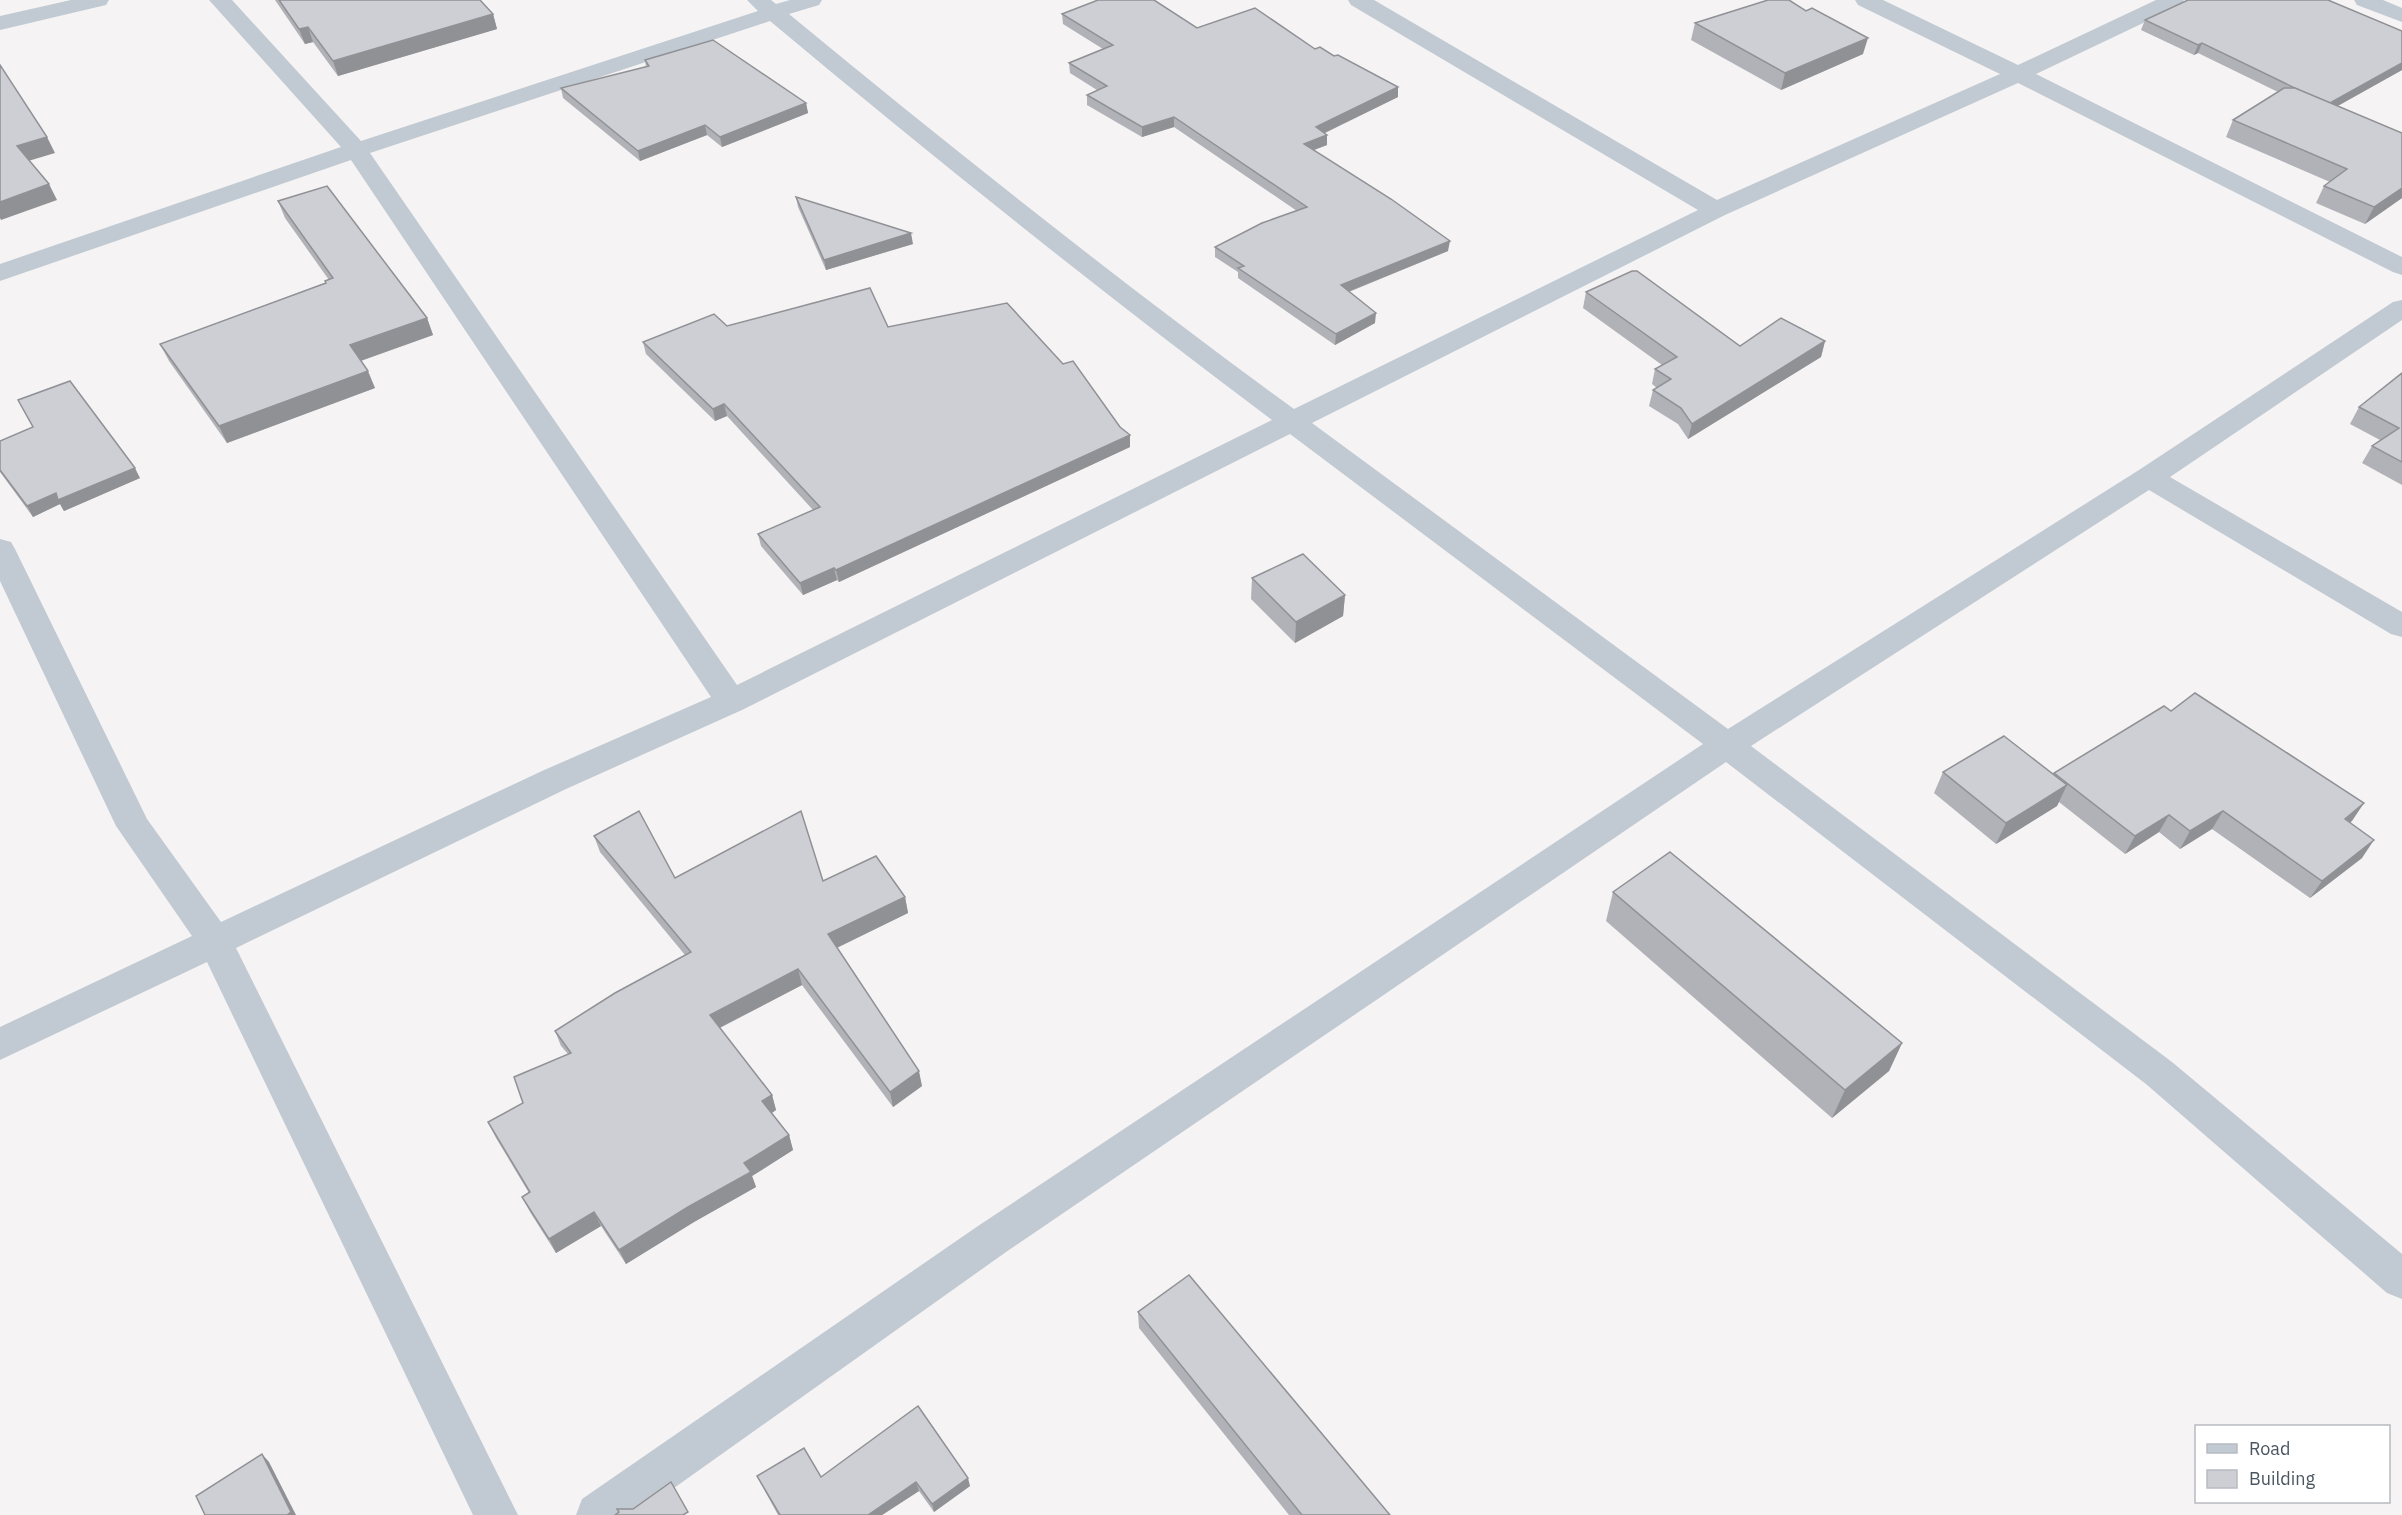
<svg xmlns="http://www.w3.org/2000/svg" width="2402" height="1515" viewBox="0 0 2402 1515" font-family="'IBM Plex Sans',sans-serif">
	<rect width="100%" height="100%" fill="#f5f3f3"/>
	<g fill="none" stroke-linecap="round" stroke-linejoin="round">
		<!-- street -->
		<g fill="#c1cad2" fill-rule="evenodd">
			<polygon points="71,0 109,0 106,5 0,30 0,16"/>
			<path d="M209 0H232L361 141 758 11 747 0H771L776 4 790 0H822L819 5 789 14C954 150 1121 283 1294 409L1698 210 1351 5 1348 0H1374L1717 200 2000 74 1858 5 1855 0H1883L2018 65 2156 0H2184L2181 5 2036 74 2402 257V275L2393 272 2018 83 1725 215 1312 423 1728 729 2139 470 2393 302 2402 300V320L2170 477 2402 612V637L2391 634 2149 490 1751 746 2172 1062 2402 1254V1299L2387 1293 2146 1084 1726 762 1006 1252 636 1515H576L582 1499 978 1226 1703 744 1290 434 742 710 566 789 236 948 518 1515H473L207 962 0 1060V1027L192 936 116 826 0 581V539L11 542 15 549 147 819 221 922 542 771 711 697 351 160 0 281V264L341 147ZM770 21C934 158 1101 292 1272 420L737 685 370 153Z"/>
			<polygon points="2354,0 2383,0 2402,8 2402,22 2357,5"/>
		</g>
	</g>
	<!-- wall -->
	<g fill="#b0b2b7">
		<polygon points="275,0 480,0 493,14 497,29 338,76 313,42 305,44"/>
		<polygon points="1062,14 1197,28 1315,49 1398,97 1325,133 1327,145 1314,150 1448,251 1349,292 1375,323 1335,345 1238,278 1238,272 1215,257 1215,247 1297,211 1174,127 1142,137 1087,105 1087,95 1097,90 1070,73 1069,63 1103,49 1063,24"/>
		<polygon points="2145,20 2402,70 2338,106 2402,198 2365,224 2316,203 2324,186 2330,182 2226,137 2233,120 2278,92 2198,53 2194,55 2141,30"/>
		<polygon points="1695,23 1863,54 1781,90 1691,40"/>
		<polygon points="645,60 806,103 808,113 722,147 707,135 640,161 563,98 561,88 646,67"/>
		<polygon points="796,197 913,244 826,270 798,207"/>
		<polygon points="278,201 427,318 433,335 361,361 375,388 227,443 169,361 160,344 325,283 329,280 285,218"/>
		<polygon points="1586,292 1740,346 1825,341 1821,357 1688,439 1678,424 1649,406 1653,390 1657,388 1652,384 1655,369 1662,365 1583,308"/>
		<polygon points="727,326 888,327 1130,447 839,582 837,580 803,595 761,546 758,534 813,510 727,416 715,421 646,354 643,342"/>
		<polygon points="2402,373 2402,485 2362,463 2372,446 2380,440 2350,424 2359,407"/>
		<polygon points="0,441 140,478 64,511 60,504 33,517 0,472"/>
		<polygon points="1252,578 1345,595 1343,616 1295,643 1251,599"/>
		<polygon points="2171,711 2364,803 2350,822 2362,858 2310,898 2212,829 2180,849 2159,832 2125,854 2059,802 2057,806 1996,844 1934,793 1943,772 2053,774 2054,773"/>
		<polygon points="594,836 675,878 823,881 905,897 908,913 837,948 922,1086 893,1107 802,985 720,1028 772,1095 776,1110 772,1113 789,1135 793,1150 752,1176 756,1187 694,1222 626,1264 601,1226 556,1253 530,1212 522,1197 529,1193 496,1138 488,1122 523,1103 568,1054 561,1046 555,1031 685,955 600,852"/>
		<polygon points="1613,892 1902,1043 1889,1071 1832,1118 1606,921"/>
		<polygon points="1138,1312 1390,1515 1289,1515 1139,1328"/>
		<polygon points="757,1476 821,1477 970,1486 934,1512 919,1491 882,1515 778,1515 761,1484"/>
	</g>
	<!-- shaded-wall -->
	<g fill="#909195">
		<polygon points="493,14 497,29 338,76 333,61"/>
		<polygon points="308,27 313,42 305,44 299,29"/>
		<polygon points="1868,38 1863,54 1781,90 1785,73"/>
		<polygon points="2202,43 2198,53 2194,55 2198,45"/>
		<polygon points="2402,63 2402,70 2323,114 2328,104"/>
		<polygon points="1398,87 1398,97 1316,137 1316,127"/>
		<polygon points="806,103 808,113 722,147 720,137"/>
		<polygon points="1174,117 1174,127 1142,137 1142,127"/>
		<polygon points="705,125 707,135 640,161 638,151"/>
		<polygon points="1327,135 1327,145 1303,154 1304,144"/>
		<polygon points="47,137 55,153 25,162 17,146"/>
		<polygon points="49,184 57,200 1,220 0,218 0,202"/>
		<polygon points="2402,188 2402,198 2365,224 2374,207"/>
		<polygon points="911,233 913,244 826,270 824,260"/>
		<polygon points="1450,241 1448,251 1340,295 1341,285"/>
		<polygon points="1376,313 1375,323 1335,345 1336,334"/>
		<polygon points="427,318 433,335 357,362 350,345"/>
		<polygon points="1825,341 1821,357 1688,439 1692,424"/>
		<polygon points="368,371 375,388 227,443 219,426"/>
		<polygon points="724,404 727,416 715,421 713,409"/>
		<polygon points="1130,435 1130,447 839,582 836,570"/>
		<polygon points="135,468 140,478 64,511 60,504 33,517 27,506 56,493"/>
		<polygon points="834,568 837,580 803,595 800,583"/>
		<polygon points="1345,595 1343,616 1295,643 1296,622"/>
		<polygon points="2067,785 2057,806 1996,844 2006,823"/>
		<polygon points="2364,803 2352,821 2333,836 2345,819"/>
		<polygon points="2223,811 2212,829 2180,849 2190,831"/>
		<polygon points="2169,815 2159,832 2125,854 2135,836"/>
		<polygon points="2374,840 2362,858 2310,898 2322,881"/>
		<polygon points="905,897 908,913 832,950 828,934"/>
		<polygon points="798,969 802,985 715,1030 710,1015"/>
		<polygon points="1902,1043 1889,1071 1832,1118 1845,1090"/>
		<polygon points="919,1071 922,1086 893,1107 890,1092"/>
		<polygon points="772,1095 776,1110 767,1116 762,1101"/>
		<polygon points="789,1135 793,1150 752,1176 756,1187 694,1222 626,1264 619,1250 744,1163"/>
		<polygon points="594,1212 601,1226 556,1253 549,1239"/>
		<polygon points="262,1454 269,1462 296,1515 287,1515"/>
		<polygon points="968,1478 970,1486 934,1512 932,1504"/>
		<polygon points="916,1482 919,1491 882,1515 868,1515"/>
	</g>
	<!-- building -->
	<g fill="#cdcfd5" stroke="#909195" stroke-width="1.5">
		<polygon points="279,0 480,0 493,14 333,61 308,27 299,29"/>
		<polygon points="1098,0 1154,0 1197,28 1255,8 1315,49 1320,47 1334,56 1338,55 1398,87 1316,127 1327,135 1304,144 1391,199 1450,241 1341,285 1376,313 1336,334 1238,268 1244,266 1215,247 1262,223 1307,207 1174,117 1142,127 1087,95 1107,86 1069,63 1113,45 1062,14"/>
		<polygon points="1768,0 1789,0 1806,11 1812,8 1868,38 1785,73 1695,23"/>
		<polygon points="2188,0 2328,0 2402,31 2402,63 2330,103 2301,91 2202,43 2198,45 2145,20"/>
		<polygon points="713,40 806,103 720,137 705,125 638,151 561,88 649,66 645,60"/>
		<polygon points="0,65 47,137 17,146 49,184 0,202"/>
		<polygon points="2284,88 2295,88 2402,133 2402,188 2374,207 2324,186 2347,169 2233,120"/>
		<polygon points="327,186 427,318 350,345 368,371 219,426 160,344 326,283 325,281 333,278 278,201"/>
		<polygon points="796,197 911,233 824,260"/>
		<polygon points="1632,271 1637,271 1740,346 1781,318 1825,341 1692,424 1681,408 1653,390 1671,379 1655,369 1677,357 1586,292"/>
		<polygon points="870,288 888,327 1007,303 1063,364 1073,361 1120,427 1130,435 836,570 834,568 800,583 758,534 820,507 724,404 713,409 643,342 714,314 727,326"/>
		<polygon points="2402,373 2402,462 2372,446 2399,428 2359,407"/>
		<polygon points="70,381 135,468 58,500 56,493 27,506 0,470 0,441 33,427 18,400"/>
		<polygon points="1303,554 1345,595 1296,622 1252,578"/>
		<polygon points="2195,693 2364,803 2345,819 2374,840 2322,881 2223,811 2190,831 2169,815 2135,836 2054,773 2164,706 2171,711"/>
		<polygon points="2004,736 2067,785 2006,823 1943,772"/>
		<polygon points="639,811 675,878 801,811 823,881 876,856 905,897 828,934 919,1071 890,1092 798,969 710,1015 772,1095 762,1101 789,1135 744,1163 751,1172 688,1207 619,1250 594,1212 549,1239 522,1197 530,1192 488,1122 523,1103 514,1077 571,1053 555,1031 615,993 691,952 594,836"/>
		<polygon points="1670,852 1902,1043 1845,1090 1613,892"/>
		<polygon points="1189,1275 1390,1515 1302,1515 1138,1312"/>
		<polygon points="918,1406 968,1478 932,1504 916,1482 868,1515 780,1515 757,1476 804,1448 821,1477"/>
		<polygon points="262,1454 291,1512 287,1515 205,1515 196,1496"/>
		<polygon points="671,1482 688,1512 683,1515 615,1515 619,1512 617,1509 633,1509"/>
	</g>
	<!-- legend -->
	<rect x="2195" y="1425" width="195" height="78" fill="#ffffff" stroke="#b7bbc0" stroke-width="1.5"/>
	<rect x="2207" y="1444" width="30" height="9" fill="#c1cad2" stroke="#b7bbc0" stroke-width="1.5"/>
	<text x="2249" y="1455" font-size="18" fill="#4a5661">Road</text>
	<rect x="2207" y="1470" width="30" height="18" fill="#cdcfd5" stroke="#b7bbc0" stroke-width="1.5"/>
	<text x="2249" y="1485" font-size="18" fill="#4a5661">Building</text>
</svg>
